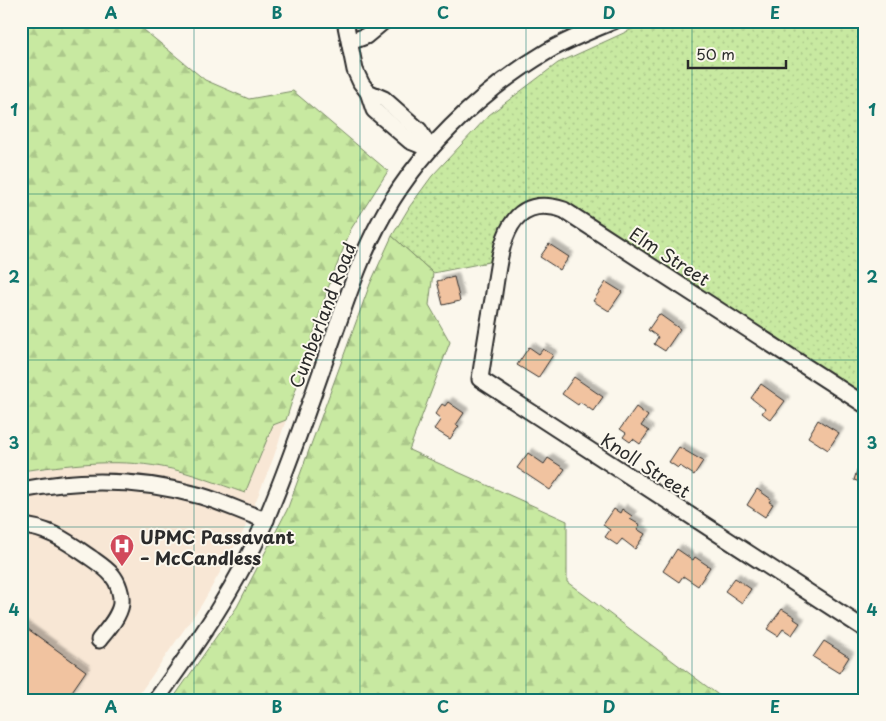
<svg xmlns="http://www.w3.org/2000/svg" width="886" height="721" viewBox="0 0 886 721" font-family="'Playpen Sans',sans-serif">
	<defs>
		<pattern id="grass-dots" width="8" height="8" patternUnits="userSpaceOnUse" patternTransform="scale(1.25)"><rect width="8" height="8" fill="#c8e9a1"/><path d="M2 2h.1M6 6h.1" fill="none" stroke="#acc88b" stroke-width="1.8" stroke-linecap="round"/></pattern>
		<pattern id="forest-firs" width="22" height="20" patternUnits="userSpaceOnUse" patternTransform="scale(1.25)"><rect width="22" height="20" fill="#c8e9a1"/><path d="M5 1l3.5 6h-7zM16 11l3.5 6h-7z" fill="#acc88b"/></pattern>
		<filter id="shadow"><feDropShadow dx="4.5" dy="-4.5" stdDeviation="1" flood-color="#0004"/></filter>
	</defs>
	<rect width="100%" height="100%" fill="#fbf7ec"/>
	<filter id="ink" filterUnits="userSpaceOnUse"><feTurbulence type="fractalNoise" baseFrequency=".02" numOctaves="2"/><feDisplacementMap in="SourceGraphic" scale="10" xChannelSelector="R" yChannelSelector="G"/><feConvolveMatrix kernelMatrix="1 2 1 2 8 2 1 2 1" color-interpolation-filters="sRGB"/></filter>
	<g filter="url(#ink)">
		<!-- built -->
		<polygon fill="#f8e7d5" points="286,420 273,459 244,530 202,604 135,700 21,700 21,472 61,466 114,462 162,467 200,477 245,493 273,425"/>
		<!-- grass -->
		<polygon fill="url(#grass-dots)" stroke="#7a8a66" points="650,21 865,21 865,405 573,215 524,213 499,260 433,273 392,236 410,206 432,176 489,115 558,63"/>
		<!-- forest -->
		<g fill="url(#forest-firs)" stroke="#7a8a66">
			<path d="M21 21H133L205 80 249 99 293 91 388 171 351 229 328 288 286 420 273 425 245 493C218 484 190 472 162 467 115 458 67 465 21 471Z"/>
			<polygon points="392,236 433,273 429,305 450,342 409,450 567,521 567,582 725,700 172,700 237,607 287,510 370,284"/>
		</g>
		<!-- building -->
		<g fill="#f1c3a0" stroke="#2b2b2b" filter="url(#shadow)">
			<polygon points="549,244 569,257 560,270 540,257"/>
			<polygon points="454,277 460,301 443,305 437,281"/>
			<polygon points="606,282 622,292 609,311 593,301"/>
			<polygon points="659,314 680,329 665,351 654,344 658,337 648,330"/>
			<polygon points="529,347 539,354 543,349 553,355 538,378 517,365"/>
			<polygon points="574,377 603,397 593,411 580,402 578,405 562,394"/>
			<polygon points="761,384 785,401 771,420 762,413 765,409 751,398"/>
			<polygon points="448,402 464,413 456,425 459,426 450,439 434,429 441,419 435,414 442,404 445,406"/>
			<polygon points="636,407 648,416 641,426 649,431 640,444 633,439 630,442 623,437 626,433 620,429"/>
			<polygon points="818,420 839,433 828,450 808,437"/>
			<polygon points="679,447 703,461 694,475 680,466 678,468 669,462"/>
			<polygon points="528,453 544,464 548,458 565,469 550,490 517,468"/>
			<polygon points="858,467 865,470 863,483 854,480"/>
			<polygon points="757,489 771,499 769,502 773,504 765,517 747,505"/>
			<polygon points="614,509 620,513 622,509 632,516 630,519 640,525 637,529 645,534 635,549 622,539 617,545 605,537 610,530 603,525"/>
			<polygon points="677,549 693,560 695,557 710,567 698,586 683,576 679,582 663,571"/>
			<polygon points="735,578 751,589 742,603 725,591"/>
			<polygon points="782,609 795,617 794,619 800,623 792,635 783,629 778,636 767,629"/>
			<polygon points="21,624 86,671 66,700 21,700"/>
			<polygon points="824,641 849,657 839,673 813,657"/>
		</g>
		<g fill="none" stroke-linecap="round" stroke-linejoin="round">
			<defs>
				<g id="minor">
					<polyline points="345,21 355,70 361,83 368,92 374,110 410,141 430,149"/>
					<polyline points="350,42 366,36 384,21"/>
					<polyline points="368,92 384,99 419,130 430,149"/>
					<path d="M865 405 564 210C502 190 500 257 493 299 488 326 484 352 480 379L865 629"/>
					<path d="M21 490C81 478 142 479 201 496 222 502 244 513 266 520"/>
					<path d="M21 526C48 527 69 543 91 558 98 563 106 568 112 575 118 582 122 594 121 604 119 617 107 630 99 640"/>
					<path d="M156 700C198 642 238 585 266 519 292 458 313 394 335 332 348 296 360 259 378 225 414 155 480 91 548 51 569 39 592 30 614 21"/>
				</g>
			</defs>
			<!-- minor casing -->
			<use href="#minor" stroke="#2b2b2b" stroke-width="19"/>
			<!-- minor -->
			<use href="#minor" stroke="#fbf7ec" stroke-width="15"/>
		</g>
	</g>
	<!-- grid -->
	<path fill="none" stroke="#0f766e" stroke-width="1" stroke-opacity="0.55" d="M194 21V700M360 21V700M526 21V700M692 21V700M21 194H865M21 360H865M21 527H865"/>
	<!-- icons -->
	<defs>
		<symbol id="hospital-pin" viewBox="-11 -11 22 30"><path d="M0 17L-7.5 6A9.5 9.5 0 1 1 7.5 6Z" fill="#d1495b" stroke="#fbf7ec"/><path d="M-5-5h3v3.5h4V-5h3V5h-3V1.5h-4V5h-3Z" fill="#fff"/></symbol>
	</defs>
	<g fill-rule="evenodd">
		<use href="#hospital-pin" x="108" y="532" width="28" height="38"/>
	</g>
	<g text-anchor="middle" dominant-baseline="central" stroke-width="4" stroke-linejoin="round" paint-order="stroke">
		<!-- street labels -->
		<g font-size="18" fill="#2b2b2b" stroke="#fbf7ec">
			<text transform="translate(670 256) rotate(33)">Elm Street</text>
			<text transform="translate(322 315) rotate(-69)">Cumberland Road</text>
			<text transform="translate(646 465) rotate(33)">Knoll Street</text>
		</g>
		<!-- poi labels -->
		<g font-size="18" font-weight="bold" fill="#2b2b2b" stroke="#fbf7ec" text-anchor="start">
			<text x="140" y="536">UPMC Passavant<tspan x="140" dy="21">– McCandless</tspan></text>
		</g>
	</g>
	<!-- margin -->
	<rect width="886" height="721" fill="none" stroke="#fbf7ec" stroke-width="55"/>
	<!-- scale -->
	<path d="M688 60v8h98v-8" fill="none" stroke="#2b2b2b" stroke-width="2.5"/>
	<text x="696" y="60" font-size="15" fill="#2b2b2b" stroke="#fbf7ec" stroke-width="4" paint-order="stroke">50 m</text>
	<rect x="28" y="28" width="830" height="666" fill="none" stroke="#0f766e" stroke-width="2"/>
	<g font-size="16" text-anchor="middle" font-weight="bold" fill="#0f766e">
		<text x="111" y="19">A</text>
		<text x="277" y="19">B</text>
		<text x="443" y="19">C</text>
		<text x="609" y="19">D</text>
		<text x="775" y="19">E</text>
		<text x="14" y="116">1</text>
		<text x="872" y="116">1</text>
		<text x="14" y="283">2</text>
		<text x="872" y="283">2</text>
		<text x="14" y="449">3</text>
		<text x="872" y="449">3</text>
		<text x="14" y="616">4</text>
		<text x="872" y="616">4</text>
		<text x="111" y="713">A</text>
		<text x="277" y="713">B</text>
		<text x="443" y="713">C</text>
		<text x="609" y="713">D</text>
		<text x="775" y="713">E</text>
	</g>
</svg>
